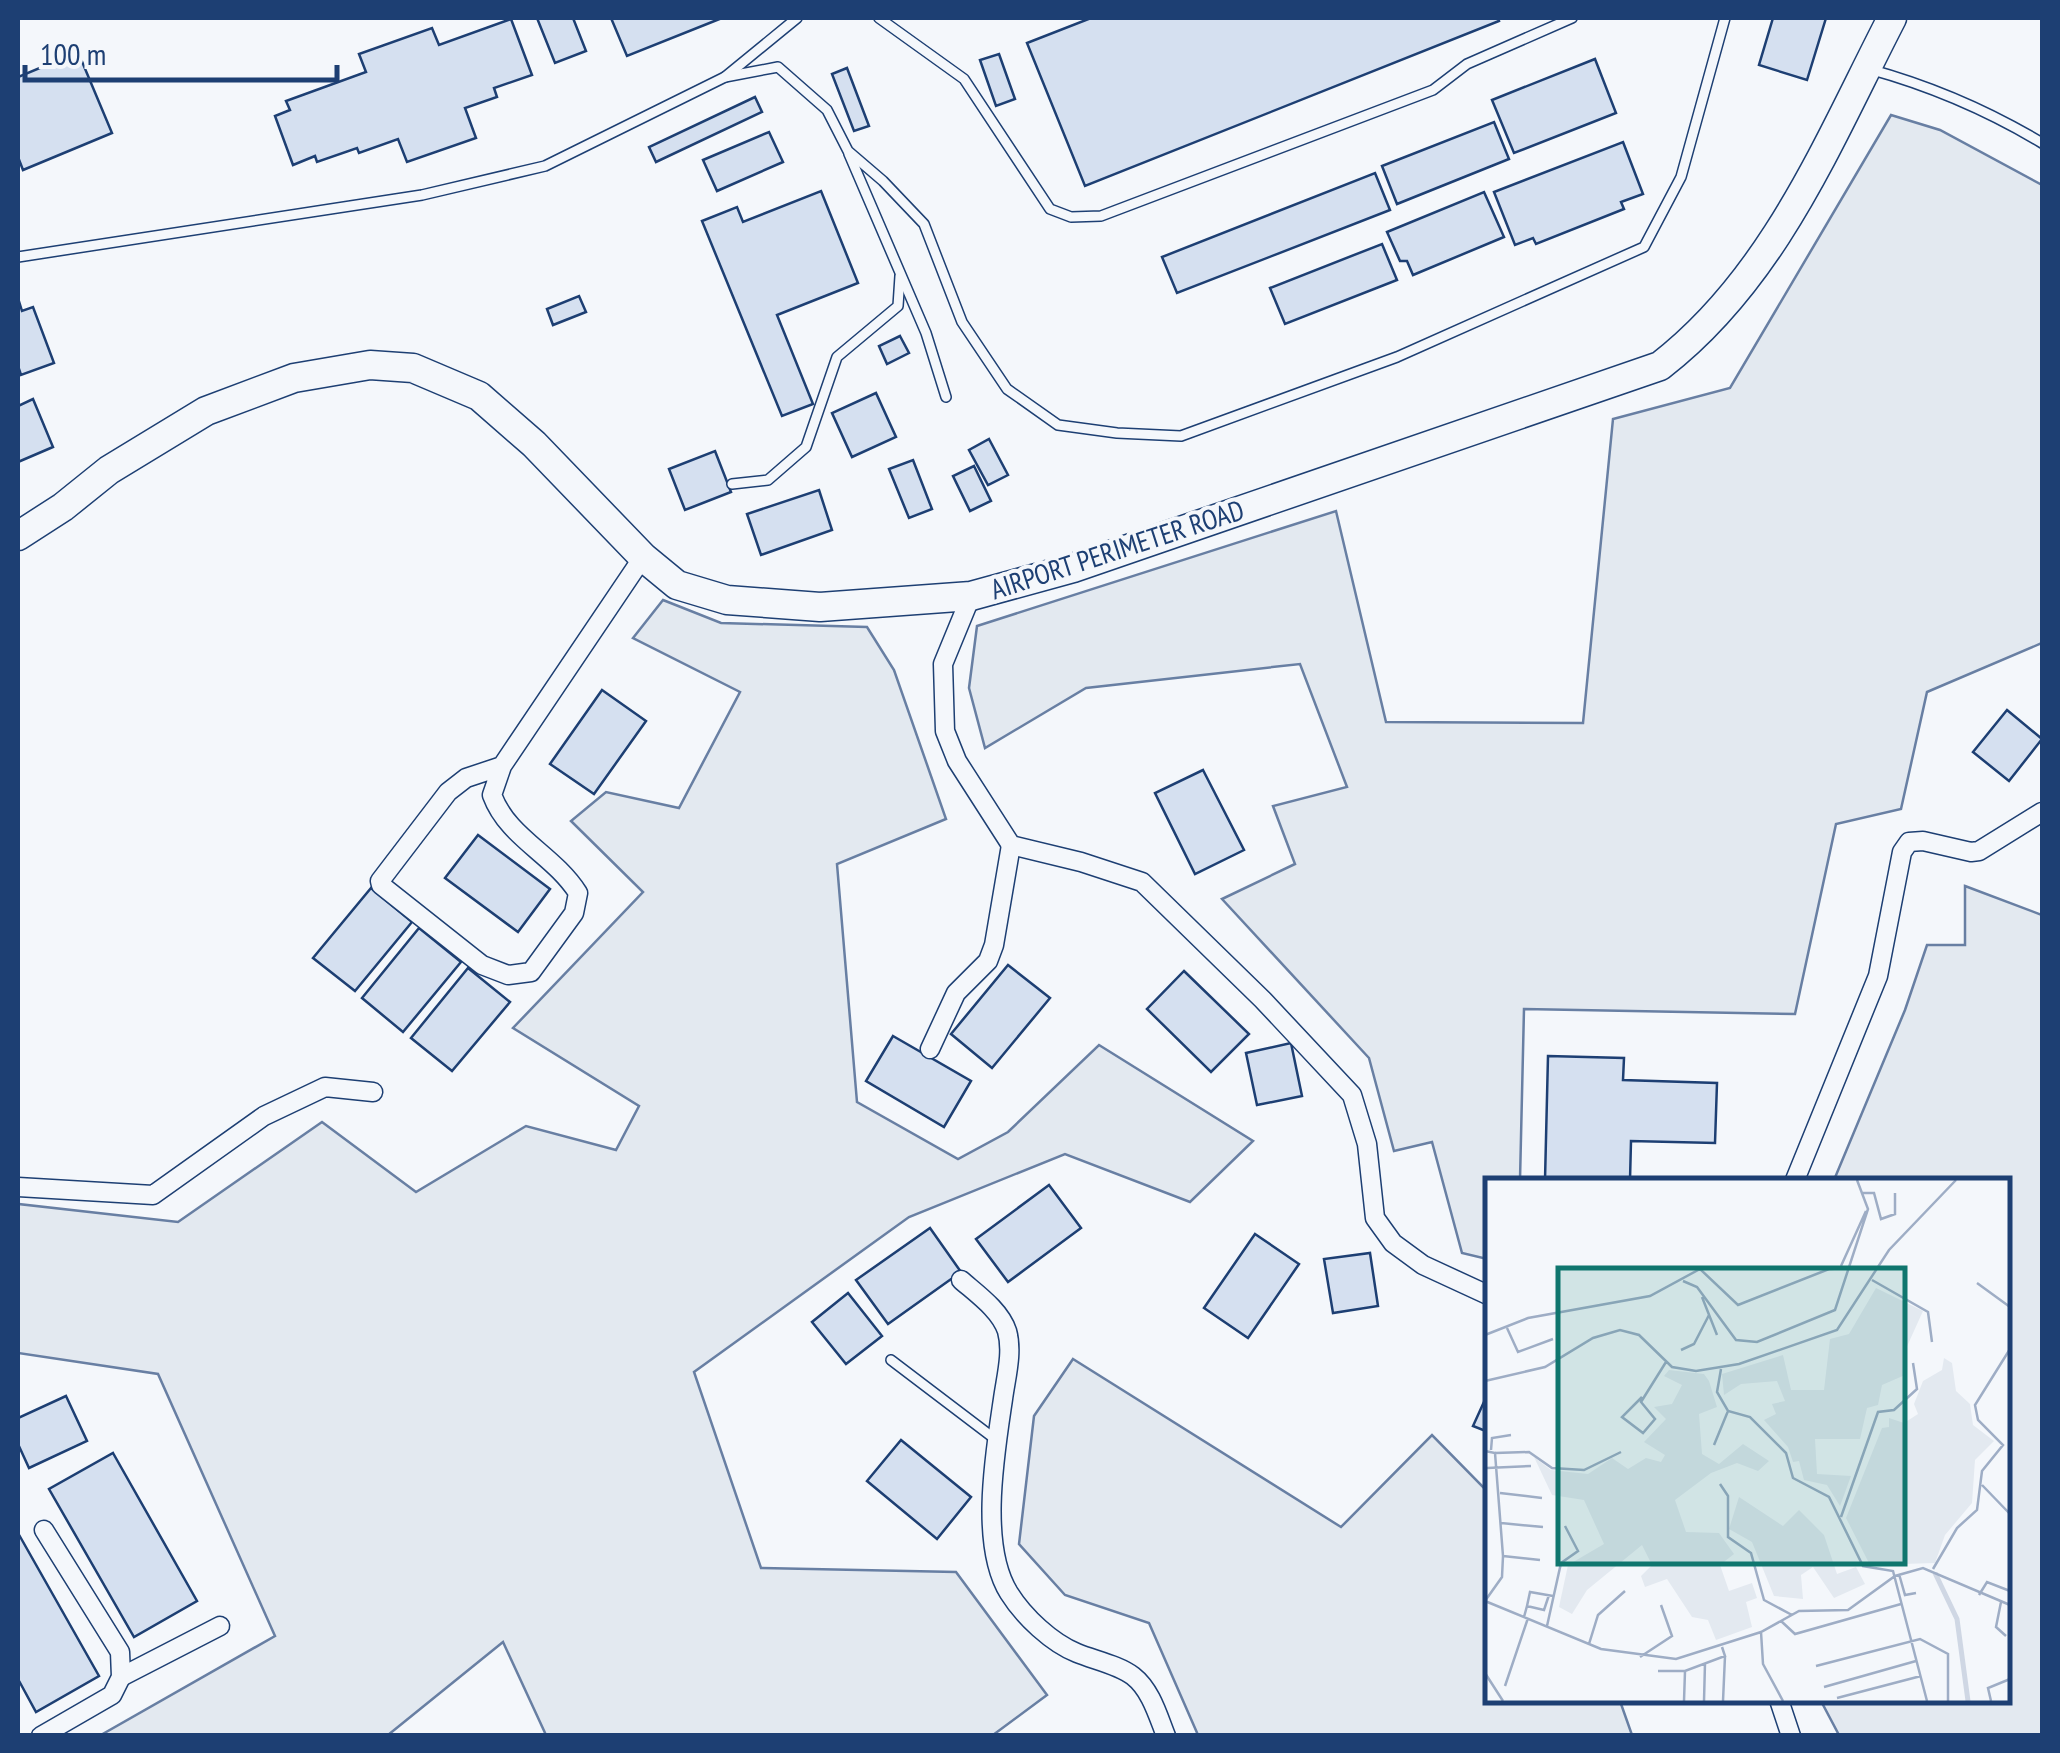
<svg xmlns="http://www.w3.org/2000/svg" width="2060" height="1753" viewBox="0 0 2060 1753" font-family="'PT Sans Narrow',sans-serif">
	<rect width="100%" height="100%" fill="#f4f7fb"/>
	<!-- green -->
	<g fill="#e3e9f0" stroke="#687fa3" stroke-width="2.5">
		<polygon points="1891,115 1940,130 2042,185 2042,643 1927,692 1901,809 1836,824 1795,1014 1524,1009 1520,1180 1488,1180 1487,1259 1462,1253 1432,1142 1394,1151 1369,1058 1222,899 1295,864 1273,806 1347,787 1300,664 1086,688 985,748 969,688 977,626 1336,511 1386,722 1583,723 1613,419 1730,388"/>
		<polygon points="663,600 721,623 867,627 894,670 946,819 837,864 857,1102 958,1159 1008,1132 1099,1045 1253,1141 1190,1202 1065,1154 909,1217 694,1372 761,1568 956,1572 1047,1695 993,1735 546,1735 503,1642 388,1735 101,1735 275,1636 158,1374 18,1353 18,1204 178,1222 322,1122 416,1192 526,1126 616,1150 639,1106 513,1028 643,892 571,821 606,792 679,808 740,692 633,638"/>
		<polygon points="1965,886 2042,915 2042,1735 1839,1735 1821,1701 2008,1700 2008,1180 1834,1180 1905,1010 1927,945 1965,945"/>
		<polygon points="1073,1359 1341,1527 1432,1435 1487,1491 1488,1700 1620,1701 1632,1735 1198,1735 1149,1623 1065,1595 1019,1544 1034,1416"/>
	</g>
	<!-- building -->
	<g fill="#d5e0f0" stroke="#1d3f73" stroke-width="2.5">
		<polygon points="537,18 573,18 586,51 555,63"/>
		<polygon points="611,18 722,18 627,56"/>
		<polygon points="1091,18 1498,18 1499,21 1085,186 1027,43"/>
		<polygon points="1773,18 1826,18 1807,80 1759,65"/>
		<polygon points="511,19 532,75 494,88 497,97 465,108 476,138 407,162 398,139 359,153 357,148 317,162 315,156 293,165 275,116 290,110 286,101 366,72 359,54 432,28 439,45"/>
		<polygon points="78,52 112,133 23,170 18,157 18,77"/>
		<polygon points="999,54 1015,99 996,106 980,60"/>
		<polygon points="1595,59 1616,113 1514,153 1492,100"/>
		<polygon points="847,68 869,126 854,131 832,74"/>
		<polygon points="755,97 762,112 656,162 649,147"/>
		<polygon points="1494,122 1509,159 1397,204 1382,166"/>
		<polygon points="769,132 783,162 717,191 703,160"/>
		<polygon points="1623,142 1643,194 1621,202 1624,209 1536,244 1533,238 1515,245 1494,192"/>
		<polygon points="1375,173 1390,210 1177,293 1162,257"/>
		<polygon points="821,191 858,283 777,315 813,404 782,416 702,221 737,207 743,222"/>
		<polygon points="1484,192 1504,237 1413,275 1407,261 1400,261 1387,232"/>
		<polygon points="1382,244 1397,280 1285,324 1270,288"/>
		<polygon points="579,296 586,312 553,325 547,309"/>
		<polygon points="18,298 22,311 33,307 54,363 21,375 18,366"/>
		<polygon points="900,336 909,353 887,364 879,346"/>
		<polygon points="876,393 896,437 852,457 832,413"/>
		<polygon points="33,399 53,447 18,462 18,406"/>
		<polygon points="989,439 1008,475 988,485 969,450"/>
		<polygon points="715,451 731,492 685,510 669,469"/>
		<polygon points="913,460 932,509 909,518 889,469"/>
		<polygon points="974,466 991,501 970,511 953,476"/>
		<polygon points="819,490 832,530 761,555 747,514"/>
		<polygon points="602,690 646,721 594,794 550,764"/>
		<polygon points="2007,710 2042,739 2009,781 1973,752"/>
		<polygon points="1203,770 1244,850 1195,874 1155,793"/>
		<polygon points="478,835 550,889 518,932 445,878"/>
		<polygon points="371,888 412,922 355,991 313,958"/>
		<polygon points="419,928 461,962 403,1032 362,998"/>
		<polygon points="1008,965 1050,998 992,1068 951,1034"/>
		<polygon points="468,968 510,1002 452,1071 411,1038"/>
		<polygon points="1184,971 1249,1034 1211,1072 1147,1009"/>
		<polygon points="893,1036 971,1081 944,1127 866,1081"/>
		<polygon points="1291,1043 1302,1096 1257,1105 1246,1053"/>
		<polygon points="1548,1056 1624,1058 1623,1080 1717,1083 1715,1143 1631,1141 1630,1180 1545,1180"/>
		<polygon points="1049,1185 1081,1228 1008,1282 976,1239"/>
		<polygon points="930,1228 961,1272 888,1324 856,1280"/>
		<polygon points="1255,1234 1299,1264 1248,1338 1204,1308"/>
		<polygon points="1370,1253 1378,1306 1333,1313 1324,1259"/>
		<polygon points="848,1293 882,1336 846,1364 812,1322"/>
		<polygon points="1488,1393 1488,1432 1473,1426"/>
		<polygon points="66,1396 87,1441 29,1468 18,1444 18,1418"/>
		<polygon points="901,1440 971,1497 937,1539 867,1481"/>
		<polygon points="113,1453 197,1601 134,1637 49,1489"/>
		<polygon points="18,1533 99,1676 36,1712 18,1679"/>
	</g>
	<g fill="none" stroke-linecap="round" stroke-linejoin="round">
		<defs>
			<g id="lane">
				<polyline points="879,18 964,79 1050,209 1071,217 1101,216 1433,90 1467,64 1572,18"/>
				<path d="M1869 69C1931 86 1987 110 2042 143"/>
				<polyline points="725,77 778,67 827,110 848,151 883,181 924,224 962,322 1007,389 1058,425 1117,433 1181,436 1397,357 1644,247 1681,177 1725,18"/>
				<polyline points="849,154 926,333 946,397"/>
				<polyline points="18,257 422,195 545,166 725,77 797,18"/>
				<polyline points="732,484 768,480 806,447 837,357 898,306 900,276"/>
				<polyline points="891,1360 995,1439"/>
			</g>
			<g id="street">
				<polyline points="971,596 943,664 945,731 957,761 1011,845 1081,862 1142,882 1263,1000 1352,1095 1367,1144 1375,1218 1393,1243 1423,1265 1488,1295"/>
				<path d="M502 766 466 778 448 792 380 881 381 885 482 965 508 975 531 972 574 913 578 893C553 854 508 838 492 795L502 766 643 557"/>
				<polyline points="930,1049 956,993 988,961 994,945 1011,845"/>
				<polyline points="1795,1180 1878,976 1902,852 1909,842 1923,841 1971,852 1979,851 2042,812"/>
				<polyline points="18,1187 153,1195 264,1116 325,1087 373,1092"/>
				<path d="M961 1280C977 1294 1000 1310 1007 1331 1013 1352 1006 1377 1003 1399 995 1453 979 1545 1009 1593 1024 1617 1052 1643 1077 1653 1094 1660 1119 1665 1133 1676 1151 1690 1158 1716 1166 1736"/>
				<polyline points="121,1677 220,1626"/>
				<polyline points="1779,1700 1791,1736"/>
				<polyline points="41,1736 112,1695 121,1677 120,1652 44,1530"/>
			</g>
			<path id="secondary" d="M18 536 63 507 109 470 206 411 294 378 370 365 413 368 479 396 534 444 643 557 677 585 727 600 820 607 971 596 1073 568 1660 366C1774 278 1828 142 1892 18"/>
		</defs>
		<!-- lane casing -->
		<use href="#lane" stroke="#1d3f73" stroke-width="12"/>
		<!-- street casing -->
		<use href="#street" stroke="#1d3f73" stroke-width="21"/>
		<!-- secondary casing -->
		<use href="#secondary" stroke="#1d3f73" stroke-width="31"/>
		<!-- lane -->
		<use href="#lane" stroke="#f4f7fb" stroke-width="9"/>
		<!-- street -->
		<use href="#street" stroke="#f4f7fb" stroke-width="18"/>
		<!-- secondary -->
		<use href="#secondary" stroke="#f4f7fb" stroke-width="28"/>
	</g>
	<g text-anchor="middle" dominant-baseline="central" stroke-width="8" stroke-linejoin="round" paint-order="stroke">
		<!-- street labels -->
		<g font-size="28" fill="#1d3f73" stroke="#f4f7fb">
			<text transform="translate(1117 549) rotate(-18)">AIRPORT PERIMETER ROAD</text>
		</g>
	</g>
	<!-- overview -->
	<g transform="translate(1485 1178)">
		<rect width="525" height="525" fill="#f4f7fb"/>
		<path d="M391 110 438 133 419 175 420 197 397 207 393 227 382 230 375 261H330L332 296 366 298 355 328 342 307 319 302 314 283 308 284 303 269 279 242 291 236 287 226 300 223 292 203 256 206 239 217 237 196 298 177 306 212H339L345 161 364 156ZM459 180 467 185 471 213 485 226 488 247 509 263 490 282 487 325 460 357 450 385 385 387 361 340 397 250 404 249V240L419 245 433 236 429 226 438 203 457 192ZM184 192 219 196 224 203 232 229 214 236 217 276 234 286 258 266 284 283 273 293 252 285 226 295 190 322 201 354 234 355 249 376 235 387 244 413 267 405 272 420 261 424 267 449 231 462 223 442 207 439 182 401 160 409 156 398 167 387 157 367 102 412 87 436 74 429 83 387 119 366 99 322 67 317 49 279 66 292 103 296 127 280 143 291 161 280 176 284 180 277 159 264 181 241 169 229 187 226 197 207 179 198ZM254 319 298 348 314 332 339 357 352 396 371 389 380 406 349 420 328 389 316 397 318 421 289 418 267 364 244 351Z" fill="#e3e9f0"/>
		<path fill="none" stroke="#cfd7e4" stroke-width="5" d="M450 395 472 441 483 523"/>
		<path fill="none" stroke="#9eadc5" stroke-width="2.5" d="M377 15H389L396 41 410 36V15M356 88 381 33M387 102 443 134 447 164M198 103 212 109 251 162 272 164 350 132 383 31 372 2M492 105 525 129M217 119 232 157M22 150 33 174 68 161M0 157 43 140 165 118 215 91 253 127 344 91 365 90M196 172 209 166 224 137M236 191 232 214 243 233 265 239 301 275 308 300 344 319 378 388 408 393 442 523M0 203 60 189 108 160 135 152 154 157 187 189 211 193 254 186 352 152 404 72 471 2M157 219 137 239 158 255 170 241 156 224 181 184M229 267 243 233M6 272 7 260 26 257M0 273 10 275 18 378 17 399 0 423M10 275 44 274 67 290 99 292 136 274M2 290 46 288M235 306 243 318V359L266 375 279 422 307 437M497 307 525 336M15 315 57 320M356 339 393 234 409 232 432 211 428 185M16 345 58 349M18 378 55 382M448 391 472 350 492 332 497 293 518 267 493 242 490 227 525 171M414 396 420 417 431 415M494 417 502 404 525 413M0 423 116 471 191 481 276 454 314 433 363 432 410 398 438 390 525 427M516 424 511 449 521 458M42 428 45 414 68 418M39 439 42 428 59 432 64 417M296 443 310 456 416 426M62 448 76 385 93 373 80 348M276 454 278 486 298 523M104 466 113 437 140 413M155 479 187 458 176 427M331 488 435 461 463 476V523M173 493H200L240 478 237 469M0 495 18 523M20 508 43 440M339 509 431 483M352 520 436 498M199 523 200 493M219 523 220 485M238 523 240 478M506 523 503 510 525 501"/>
		<path fill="#0f766e" fill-opacity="0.15" stroke="#0f766e" stroke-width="5" d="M73 90H420V386H73Z"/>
		<rect width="525" height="525" fill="none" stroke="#1d3f73" stroke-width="5"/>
	</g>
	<!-- border -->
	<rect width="2060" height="1753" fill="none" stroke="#1d3f73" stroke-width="40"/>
	<!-- scale -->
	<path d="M25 65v15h312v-15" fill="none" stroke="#1d3f73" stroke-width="5"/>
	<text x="40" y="65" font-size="30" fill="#1d3f73" stroke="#f4f7fb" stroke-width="8" paint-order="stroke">100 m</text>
</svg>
